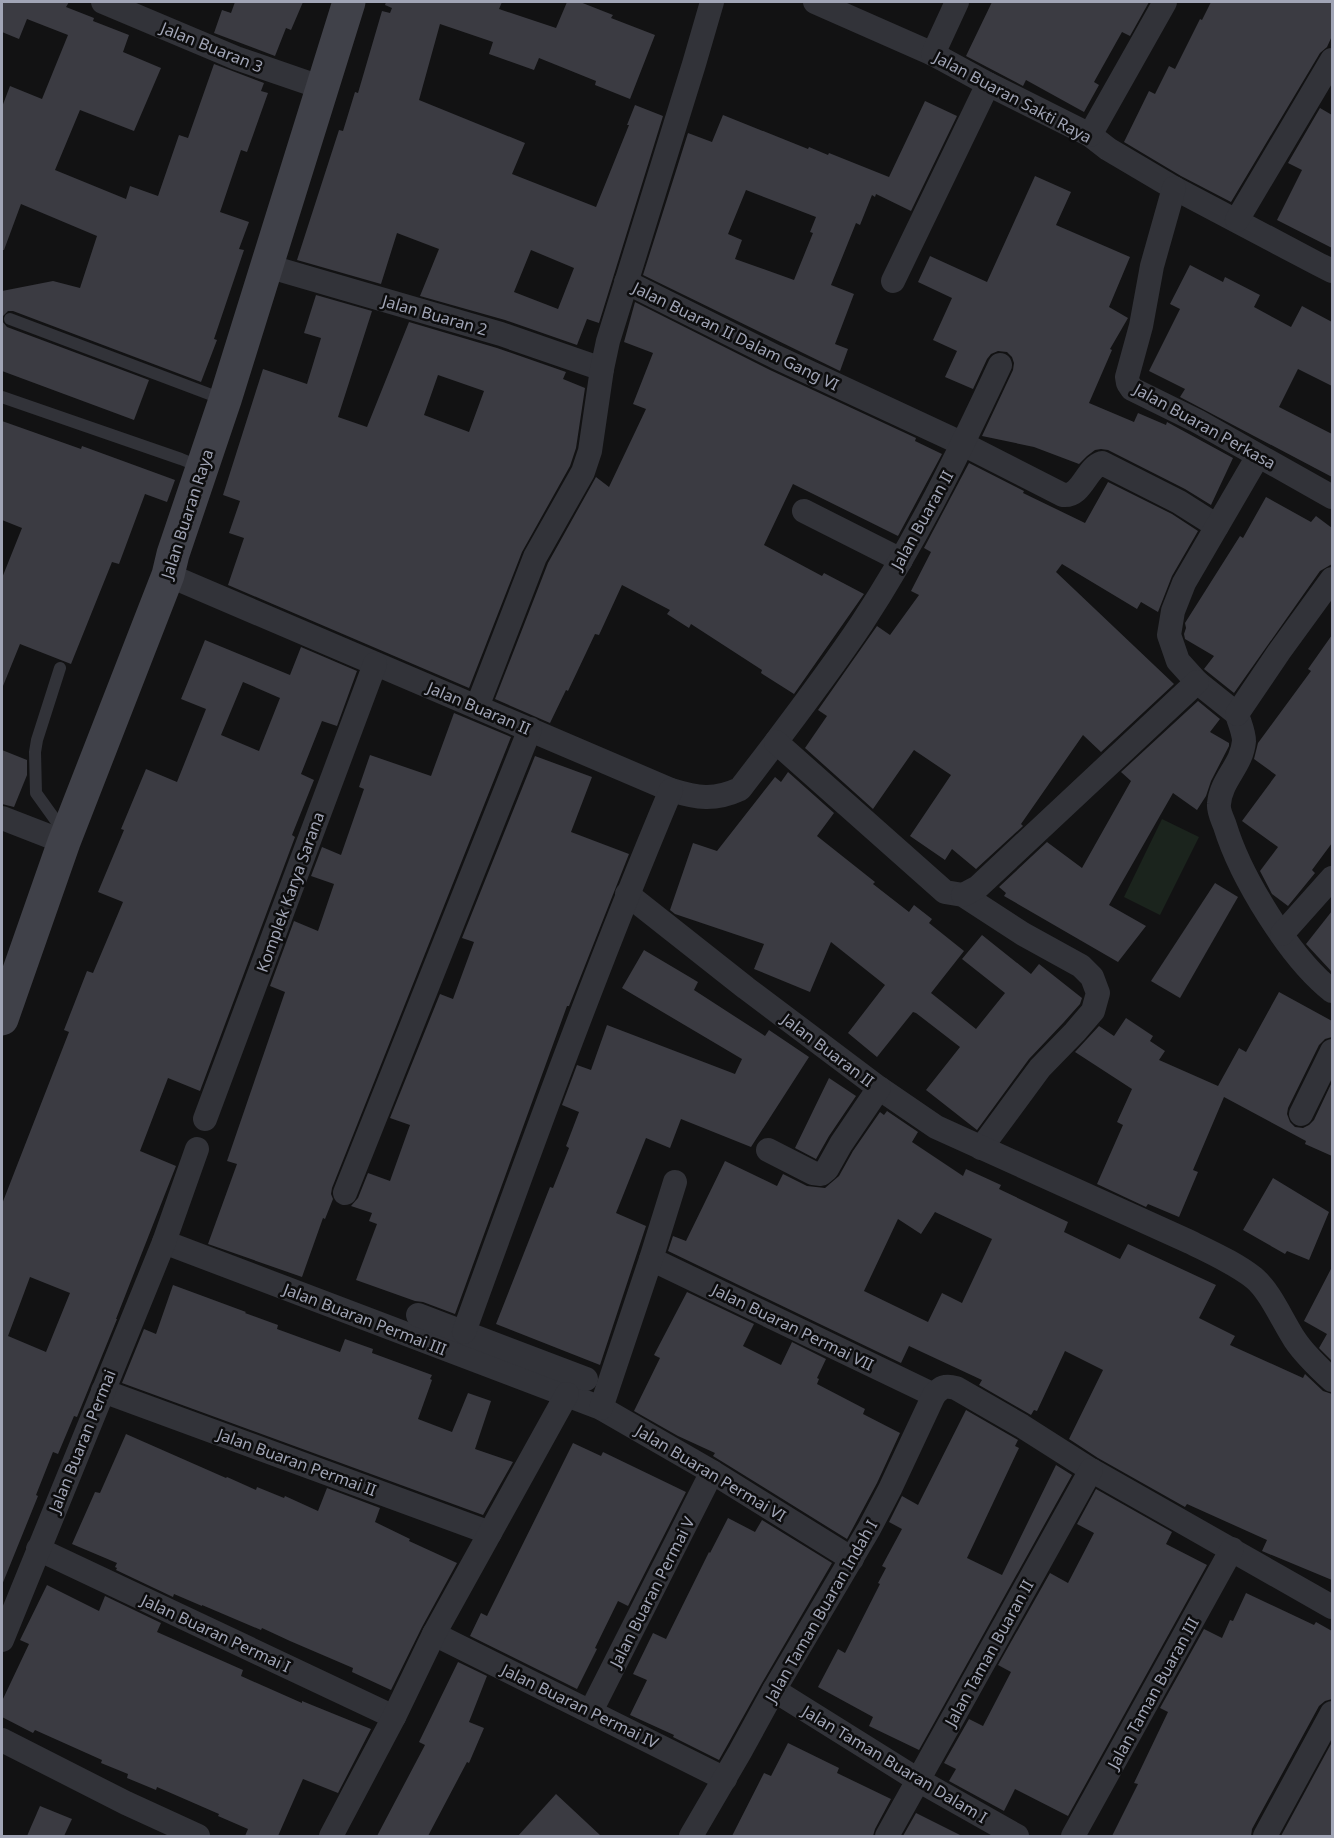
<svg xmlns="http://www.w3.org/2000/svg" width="1334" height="1838" viewBox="0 0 1334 1838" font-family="'Noto Sans',sans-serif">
	<rect width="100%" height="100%" fill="#121213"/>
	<!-- green -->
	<polygon fill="#1b241d" points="1162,819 1199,837 1160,915 1124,897"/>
	<!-- building -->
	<g fill="#3b3b42" fill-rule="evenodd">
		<polygon points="2,2 69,2 66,7 94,18 93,21 129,35 123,52 161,68 134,131 80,110 55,170 126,199 130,186 158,196 179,135 188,138 214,64 264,83 261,91 268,93 247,152 241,150 220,212 249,222 239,249 244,250 214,339 217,340 201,382 13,311 8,311 3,316 2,321 7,327 149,380 134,420 2,371 2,291 53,281 80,288 97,236 21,204 4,250 2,250 2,107 10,86 42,99 68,35 27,19 19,39 2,32"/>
		<polygon points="235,2 303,2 291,30 286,28 275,56 214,33 222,10 231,13"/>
		<path d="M386 2H502L499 9 556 28 567 2H580L613 15 611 18 655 35 630 99 595 85 596 81 539 58 534 70 489 54 493 42 440 24 419 100 525 143 512 174 596 207 629 125H627L635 105 663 116 599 323 587 319 577 345 505 320 420 296 439 249 397 233 381 284 297 260 339 130 343 131 355 92 358 93 382 11 390 13 392 8 385 5ZM531 250 574 268 558 309 514 292Z"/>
		<polygon points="992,2 1149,2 1130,36 1122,32 1094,82 1099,85 1084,112 1026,80 1023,86 966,56"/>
		<polygon points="1211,2 1332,2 1332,36 1327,47 1320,53 1231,202 1181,176 1124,142 1149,91 1155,94 1169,66 1175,69 1200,19 1202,20"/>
		<path d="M925 101 957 116 911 211 876 194 875 197 872 195 860 225 856 223 831 285 854 294 835 344 848 349 840 371 643 275 688 133 712 142 723 115 808 149 809 147 828 155 829 153 889 177ZM746 190 816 217 810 232 813 233 794 280 735 259 742 240 728 234Z"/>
		<polygon points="1320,108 1332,115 1332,248 1277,220 1302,170 1288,163"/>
		<polygon points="1035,176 1071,192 1056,225 1130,257 1109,307 1128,318 1110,349 1112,350 1089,403 1134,422 1138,413 1166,425 1167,422 1233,458 1211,505 1185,489 1108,450 1101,449 1095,450 1087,456 1079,464 1034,447 982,436 1013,370 1014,363 1012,357 1007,352 998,351 991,354 987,359 973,389 945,377 957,351 933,340 952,298 918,282 930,256 987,282"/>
		<polygon points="1190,265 1223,282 1225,277 1260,295 1254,307 1291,327 1302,306 1332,322 1332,386 1298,369 1279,407 1332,434 1332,477 1180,397 1185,389 1149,371 1180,309 1170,304"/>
		<path d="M316 295 372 311 338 417 367 427 409 322 497 348 566 372 563 379 585 388 576 448 570 466 522 552 469 688 228 585 244 538 229 533 240 501 223 495 263 369 307 384 321 338 304 333ZM438 375 484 391 469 432 424 415Z"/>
		<polygon points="635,302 770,370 916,438 915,441 942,454 898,536 793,484 764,545 822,576 824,573 864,594 794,694 761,673 762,670 691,624 689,628 667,614 670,610 622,585 599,635 595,634 568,691 566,690 550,723 495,699 548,563 596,477 609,487 646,409 633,404 653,353 624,342"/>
		<polygon points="2,421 81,449 82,446 175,480 167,502 145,494 119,564 112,562 71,664 20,644 3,686 2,578 22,528 2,520"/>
		<polygon points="969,463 1024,491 1023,493 1085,523 1108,482 1172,514 1198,531 1172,576 1158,612 1141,602 1137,609 1062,564 1056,572 1174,684 1101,752 1083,735 1021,824 1023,826 976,869 952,849 945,860 910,836 951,775 914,750 873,809 805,748 827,716 818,710 877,626 890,635 919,595 911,591 931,552 924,548"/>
		<polygon points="1266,497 1311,522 1316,516 1332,528 1332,564 1320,571 1234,693 1204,669 1214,656 1185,639 1184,634 1186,628 1185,623 1240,536 1243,538"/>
		<polygon points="1332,635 1332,843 1312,870 1315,873 1288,906 1272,894 1260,871 1278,847 1242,821 1276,775 1254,759 1258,743 1311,671 1308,669"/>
		<path d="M205 640 290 675 301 647 357 671 337 726 322 721 301 774 314 780 292 835 295 837 200 1091 168 1078 140 1151 176 1166 116 1319H117L77 1417 74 1416 58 1454 53 1452 36 1495 38 1496 2 1585V1204L69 1032 64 1030 87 971 93 973 123 902 98 892 124 830 121 829 146 769 177 782 206 709 181 699ZM243 682 280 698 259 751 221 735ZM30 1277 70 1293 46 1352 8 1336Z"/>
		<polygon points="1198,701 1220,719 1210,732 1229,743 1229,746 1211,781 1206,796 1197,810 1173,793 1109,905 1146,926 1118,962 1004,896 1006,893 999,887 1047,842 1082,868 1131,781 1121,772"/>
		<polygon points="454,713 511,737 332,1188 331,1194 333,1199 325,1219 323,1218 302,1277 208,1244 237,1164 227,1161 285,992 270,986 294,921 318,931 334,884 311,876 322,847 341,855 364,789 359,787 370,755 431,776"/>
		<polygon points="2,750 27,760 27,775 14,807 2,804"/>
		<polygon points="535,756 592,777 571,832 629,854 569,1006 567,1006 455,1314 423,1302 415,1301 356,1280 377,1224 369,1221 372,1213 351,1206 358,1198 368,1173 390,1181 410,1125 390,1118 440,994 453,999 474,942 462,938"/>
		<polygon points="788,772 834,813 817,836 875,882 873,884 909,912 914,905 932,919 929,923 964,951 931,993 976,1029 1005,993 962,959 982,935 1031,974 1039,964 1082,998 1080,1004 1064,1022 1029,1059 977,1130 926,1090 960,1047 916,1013 913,1012 877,1057 848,1033 885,985 831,942 810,992 754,969 764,944 675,914 670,910 693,843 717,851 775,777 781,782"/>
		<polygon points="1215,883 1238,897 1180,998 1151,981"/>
		<polygon points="1332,911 1332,972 1306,944"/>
		<polygon points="644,950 698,982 694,990 765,1036 769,1030 809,1057 751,1147 681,1119 670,1148 646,1138 616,1213 646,1226 600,1365 496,1324 550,1187 553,1188 569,1148 566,1146 579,1112 562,1105 577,1065 591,1070 607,1025 735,1074 742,1059 622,988"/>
		<polygon points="1279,992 1332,1021 1332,1037 1325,1039 1319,1045 1288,1108 1287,1114 1290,1122 1295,1127 1303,1128 1309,1125 1314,1120 1332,1082 1332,1156 1305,1144 1306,1141 1224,1097 1193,1170 1198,1172 1179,1217 1148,1204 1146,1207 1097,1184 1123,1125 1117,1122 1132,1089 1075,1052 1099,1026 1114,1036 1126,1018 1153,1036 1150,1041 1165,1051 1159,1060 1218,1086 1239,1048 1246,1052"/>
		<polygon points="829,1078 856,1096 829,1136 816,1159 795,1148"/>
		<path d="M887 1111 918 1132 912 1142 963 1176 966 1169 1001 1185 999 1189 1068 1222 1064 1232 1120 1259 1128 1244 1216 1285 1199 1318 1235 1336 1230 1345 1303 1378 1305 1374 1323 1391 1332 1394V1580L1262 1551 1267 1540 1187 1504 1185 1507 1098 1458 1069 1439 1103 1370 1065 1351 1037 1411 1034 1410 1031 1415 979 1385 982 1380 909 1346 901 1363 668 1251 673 1236 686 1241 725 1161 777 1186 783 1174 807 1186 825 1188 839 1176 853 1151 880 1112 884 1115ZM935 1212 992 1239 962 1303 942 1293 928 1322 864 1291 898 1219 921 1234Z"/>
		<polygon points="1273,1178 1329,1212 1309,1260 1287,1251 1285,1254 1243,1230"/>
		<polygon points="1332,1267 1332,1361 1319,1348 1327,1334 1304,1321"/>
		<polygon points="173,1285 246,1312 245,1313 278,1325 277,1329 340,1352 345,1339 373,1349 372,1353 432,1375 430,1379 432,1380 418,1419 452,1432 468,1393 491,1401 475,1449 513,1462 483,1515 122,1383 144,1329 156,1334"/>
		<polygon points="687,1292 754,1324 743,1346 781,1365 792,1342 826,1359 817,1378 819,1379 817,1384 865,1409 863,1414 900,1433 877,1483 847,1539 713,1456 715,1453 678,1436 634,1411 660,1358 654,1355"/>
		<polygon points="966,1410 1018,1440 1015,1446 1019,1448 967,1558 1002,1575 1056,1465 1072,1475 919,1750 869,1726 873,1717 818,1687 838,1649 845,1653 880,1584 878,1583 886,1568 882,1566 902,1529 889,1522 902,1496 918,1505"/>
		<polygon points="126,1434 226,1478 227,1477 256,1490 257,1487 284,1498 285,1496 318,1511 327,1488 380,1508 375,1522 410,1539 409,1541 457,1563 422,1627 391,1690 352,1672 353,1668 290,1641 262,1628 261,1630 202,1605 202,1606 174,1594 173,1597 116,1570 117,1568 115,1567 117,1563 72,1544 95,1492 100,1493"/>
		<polygon points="573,1443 601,1456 603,1452 686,1492 628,1606 618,1601 595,1648 597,1649 577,1689 470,1636 481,1613 487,1616"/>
		<polygon points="1096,1489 1172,1532 1166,1544 1207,1565 1068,1816 1015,1789 1004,1811 949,1781 956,1769 944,1763 969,1719 983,1726 1011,1672 998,1665 1050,1573 1068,1583 1094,1533 1077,1524"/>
		<polygon points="728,1518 755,1532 762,1520 832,1563 762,1683 719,1760 673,1737 674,1735 630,1715 647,1680 633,1674 653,1633 666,1639 709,1552 710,1553"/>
		<polygon points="47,1585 99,1611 105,1596 161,1623 157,1632 243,1670 241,1676 302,1703 302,1701 371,1729 338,1793 303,1779 278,1836 245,1836 248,1829 218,1816 219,1814 157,1787 156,1790 127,1778 128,1774 101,1763 102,1760 35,1730 33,1733 2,1717 2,1701 29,1644 20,1640"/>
		<polygon points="1246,1593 1314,1625 1316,1622 1332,1631 1332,1699 1325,1701 1319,1706 1252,1829 1251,1836 1112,1836 1138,1784 1134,1783 1168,1712 1160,1708 1204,1629 1222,1638 1230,1620 1233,1621"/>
		<polygon points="458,1662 487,1676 469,1722 484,1728 469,1763 467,1762 428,1836 377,1836 425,1745 419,1742"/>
		<polygon points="1332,1742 1332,1836 1281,1836"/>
		<polygon points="788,1743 839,1768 837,1773 891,1799 875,1829 873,1836 732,1836 764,1773 771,1776"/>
		<polygon points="556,1794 601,1836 518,1836"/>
		<polygon points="40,1806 72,1819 64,1836 27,1836"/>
		<polygon points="916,1813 962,1836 903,1836"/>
	</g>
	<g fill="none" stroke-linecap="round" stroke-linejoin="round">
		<!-- lane -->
		<g stroke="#323339" stroke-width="12">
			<polyline points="10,319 225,400"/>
			<polyline points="2,397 181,459 201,467"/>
			<polyline points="60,668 37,740 35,752 36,793 64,832"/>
		</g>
		<!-- street -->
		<g stroke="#323339" stroke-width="24">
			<polyline points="103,2 236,58 323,88"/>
			<polyline points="815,2 933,54 988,84 1090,135 1108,149 1174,188 1318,264 1332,271"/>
			<polyline points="933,54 957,2"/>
			<polyline points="1090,135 1165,2"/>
			<polyline points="1174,188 1152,266 1141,326 1127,377 1128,383 1132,389 1197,421 1332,497"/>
			<polyline points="1237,220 1332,60"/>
			<polyline points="267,266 501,334 602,369"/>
			<polyline points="893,281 988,84"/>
			<path d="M626 282 776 357 963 444 1063 495C1082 497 1086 468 1102 463L1179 502 1217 526"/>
			<polyline points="804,511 901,560"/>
			<path d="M168 575 671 790C697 798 714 801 740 789 782 734 824 680 862 623 916 541 959 453 1000 365"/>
			<polyline points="477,707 535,557 583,472 590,451 602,369 608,341 694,64 712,2"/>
			<path d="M1237 714C1239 722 1244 732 1244 741 1242 766 1221 779 1219 804 1218 811 1223 820 1225 826 1241 878 1290 958 1332 991"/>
			<polyline points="1237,714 1197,682 1178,661 1169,635 1173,611 1184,583 1258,456"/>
			<polyline points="1237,714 1279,652 1332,579"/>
			<polyline points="776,742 945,892 963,895 1023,934 1081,966 1092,977 1098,993 1093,1011 1075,1032 1040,1068 981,1148"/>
			<polyline points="2,818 64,842"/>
			<path d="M627 894 746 988 879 1088 936 1127 1190 1242C1212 1253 1235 1263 1254 1278 1270 1291 1283 1322 1295 1340 1305 1355 1319 1368 1332 1380"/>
			<polyline points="963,895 978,887 1197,682"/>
			<polyline points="1282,934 1332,878"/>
			<polyline points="1301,1114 1332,1051"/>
			<polyline points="205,1119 375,664"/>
			<polyline points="768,1150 813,1173 821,1174 827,1169 841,1144 879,1088"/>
			<polyline points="345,1193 530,729"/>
			<polyline points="164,1242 601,1408 712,1472 852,1559"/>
			<polyline points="651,1259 934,1395"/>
			<polyline points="418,1315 586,1379"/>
			<path d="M464 1332C530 1150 596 968 671 790"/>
			<polyline points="103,1391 490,1533"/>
			<polyline points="601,1408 651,1259 675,1182"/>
			<polyline points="38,1549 394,1717"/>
			<polyline points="434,1634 725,1779"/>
			<polyline points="2,1640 164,1242 197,1149"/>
			<polyline points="774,1690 918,1780 1017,1836"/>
			<polyline points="591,1711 712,1472"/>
			<polyline points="2,1740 126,1803 198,1836"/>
			<polyline points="331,1836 394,1717 434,1634 567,1394"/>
			<path d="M691 1836 740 1752 774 1690 869 1529 890 1489 934 1395C941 1387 945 1385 956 1388L1022 1426 1091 1470 1332 1607"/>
			<polyline points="887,1836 1091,1470"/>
			<polyline points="1073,1836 1232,1549"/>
			<polyline points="1265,1836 1332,1713"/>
		</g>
		<!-- secondary -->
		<polyline stroke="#404149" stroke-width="33" points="2,1019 64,842 168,575 173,554 225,400 349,2"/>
	</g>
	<g text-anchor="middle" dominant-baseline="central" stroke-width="5" stroke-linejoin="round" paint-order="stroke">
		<!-- street labels -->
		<g font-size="16" fill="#a1a5b6" stroke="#0d0d0e">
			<text transform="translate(212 47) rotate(22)">Jalan Buaran 3</text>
			<text transform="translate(1013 97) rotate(28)">Jalan Buaran Sakti Raya</text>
			<text transform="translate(435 315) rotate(16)">Jalan Buaran 2</text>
			<text transform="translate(736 336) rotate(26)">Jalan Buaran II Dalam Gang VI</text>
			<text transform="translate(1205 426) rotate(29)">Jalan Buaran Perkasa</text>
			<text transform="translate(187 514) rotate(-72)">Jalan Buaran Raya</text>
			<text transform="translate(922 520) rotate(-61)">Jalan Buaran II</text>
			<text transform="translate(479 708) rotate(23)">Jalan Buaran II</text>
			<text transform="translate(290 892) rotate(-70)">Komplek Karya Sarana</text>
			<text transform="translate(828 1050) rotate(37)">Jalan Buaran II</text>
			<text transform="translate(365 1319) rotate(21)">Jalan Buaran Permai III</text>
			<text transform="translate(793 1327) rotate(26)">Jalan Buaran Permai VII</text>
			<text transform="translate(82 1441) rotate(-68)">Jalan Buaran Permai</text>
			<text transform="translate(297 1462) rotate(20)">Jalan Buaran Permai II</text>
			<text transform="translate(711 1473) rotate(31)">Jalan Buaran Permai VI</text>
			<text transform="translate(652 1592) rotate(-63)">Jalan Buaran Permai V</text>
			<text transform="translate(821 1611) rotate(-60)">Jalan Taman Buaran Indah I</text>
			<text transform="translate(216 1633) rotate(25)">Jalan Buaran Permai I</text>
			<text transform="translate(989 1653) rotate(-61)">Jalan Taman Buaran II</text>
			<text transform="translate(1153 1693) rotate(-61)">Jalan Taman Buaran III</text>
			<text transform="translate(580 1706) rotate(26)">Jalan Buaran Permai IV</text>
			<text transform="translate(895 1764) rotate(31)">Jalan Taman Buaran Dalam I</text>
		</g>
	</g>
	<!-- border -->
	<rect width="1334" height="1838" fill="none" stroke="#a1a5b6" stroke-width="6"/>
</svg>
